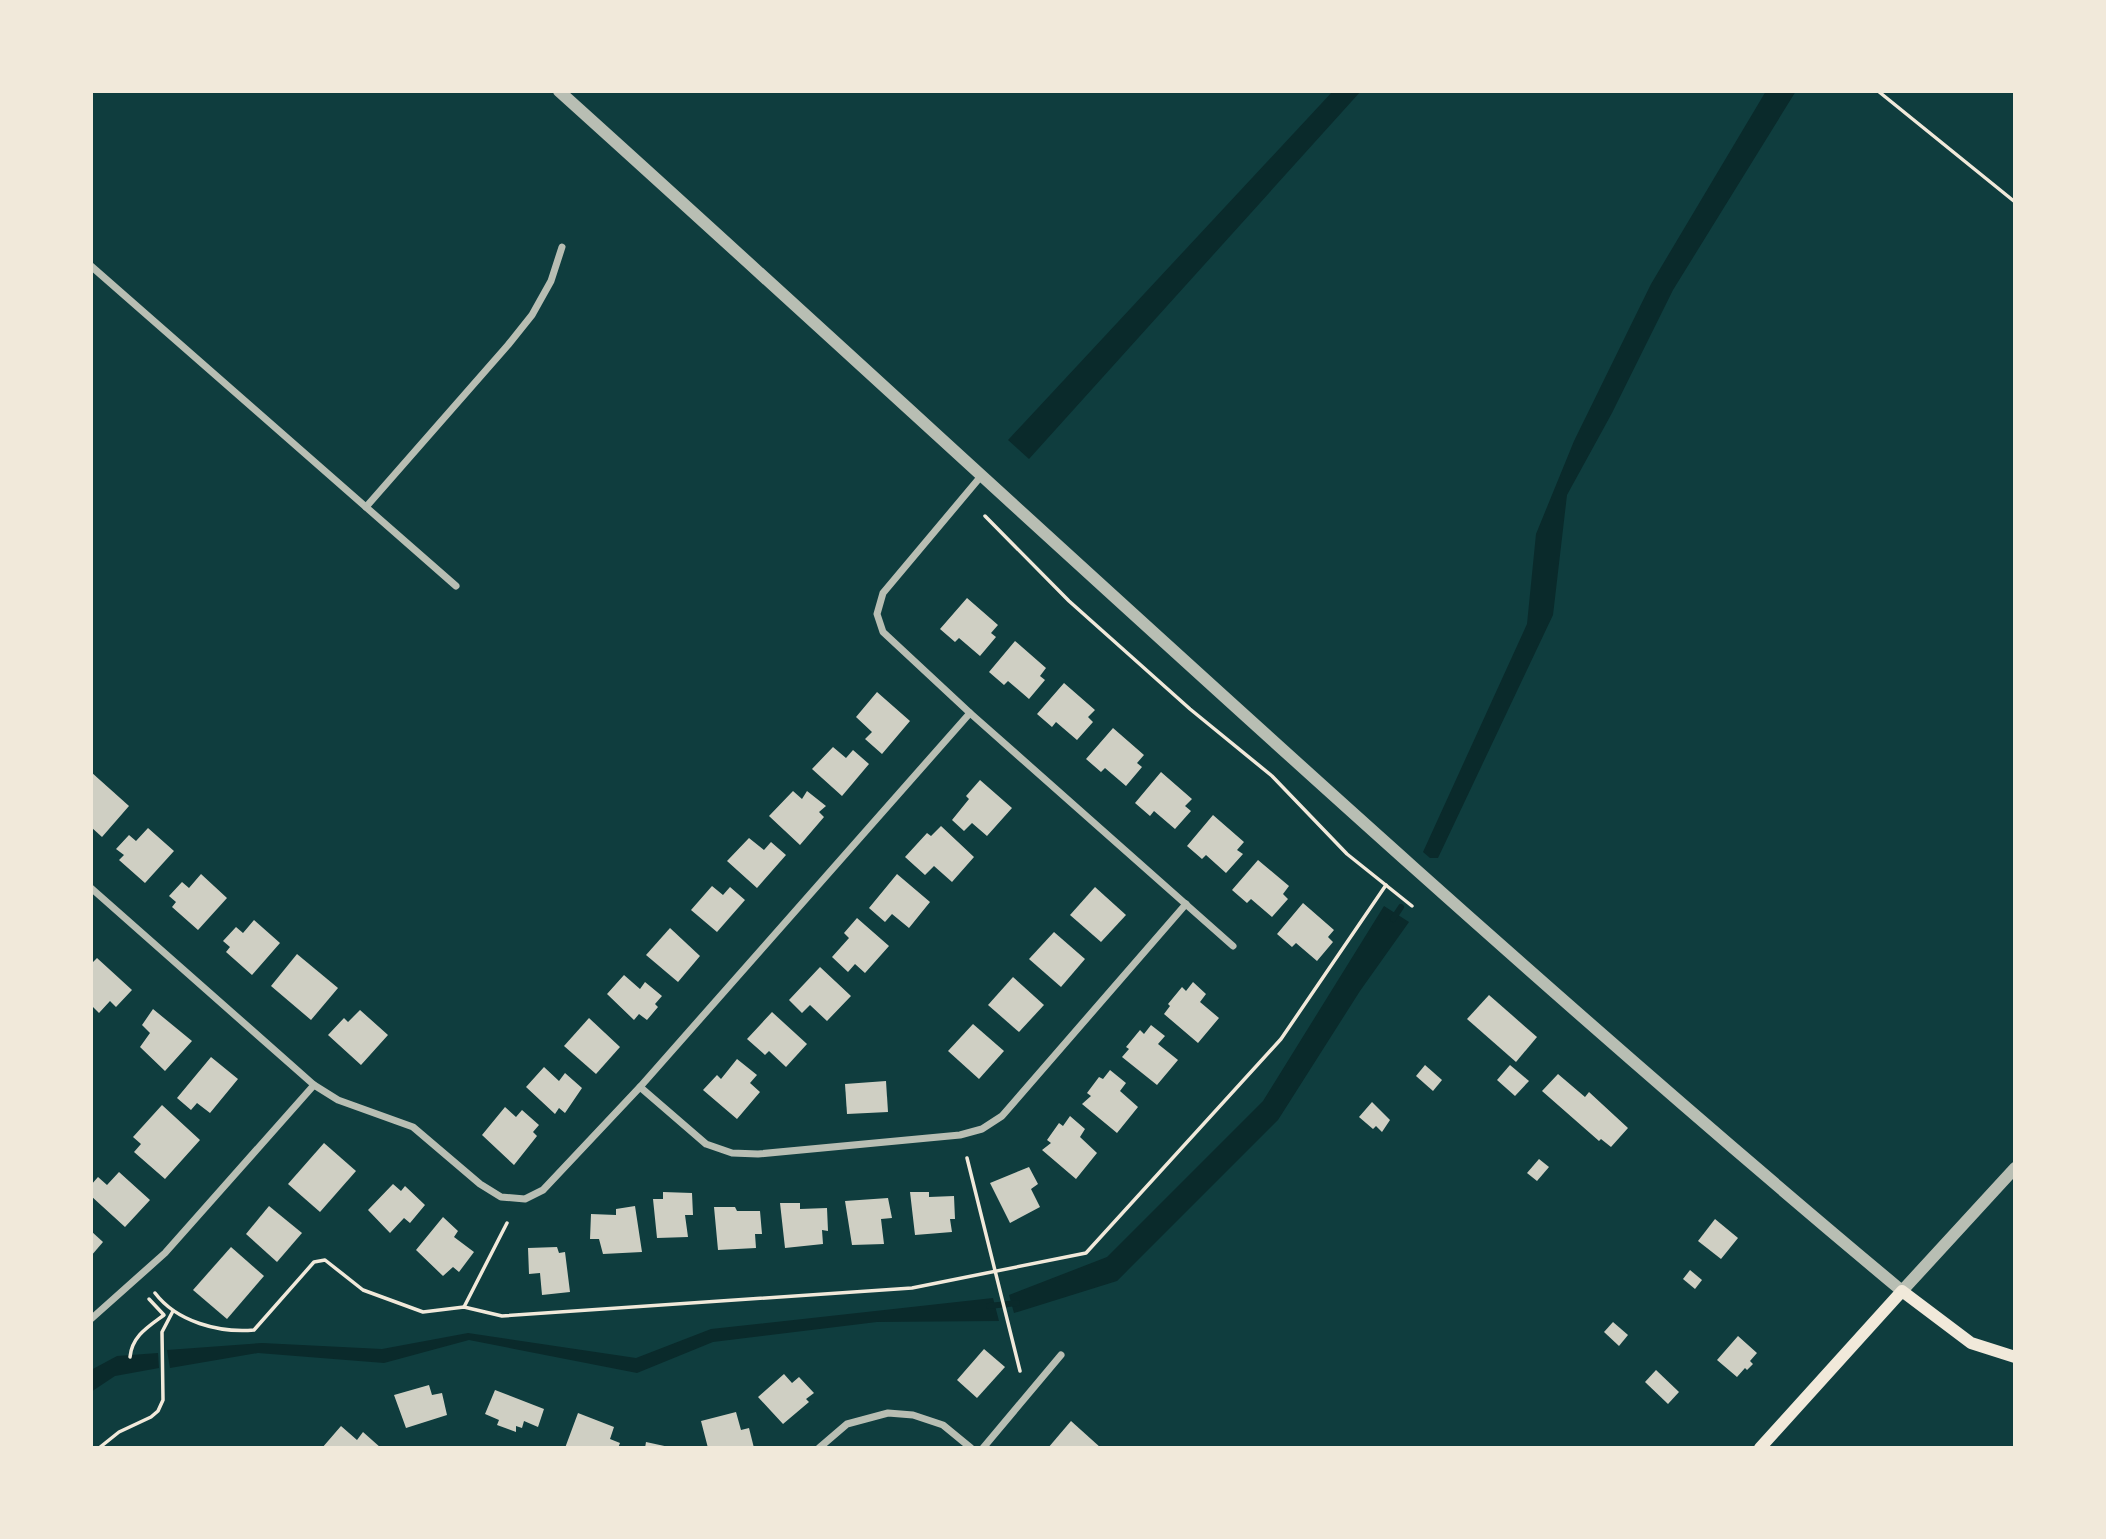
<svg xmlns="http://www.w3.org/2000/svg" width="2106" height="1539" viewBox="0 0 2106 1539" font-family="Quicksand,sans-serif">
	<rect width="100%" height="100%" fill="#0f3d3e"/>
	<!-- water -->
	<g fill="#0a2a2b">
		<polygon points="1333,91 1361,91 1029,459 1008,440"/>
		<polygon points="1766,91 1796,91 1673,290 1612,413 1567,495 1553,615 1438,858 1430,858 1423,852 1527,624 1536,534 1574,441 1651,284"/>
		<polygon points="1384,906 1409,922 1360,991 1278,1120 1117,1281 1014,1313 1009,1295 1107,1257 1263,1101"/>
		<polygon points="993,1298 999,1321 877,1322 713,1342 637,1373 469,1340 384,1363 258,1353 170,1368 167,1350 262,1343 382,1349 468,1333 636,1358 711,1329"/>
		<polygon points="158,1353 159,1368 115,1376 91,1392 91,1370 117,1356"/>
	</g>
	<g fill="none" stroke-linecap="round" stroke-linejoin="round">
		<!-- stream -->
		<g stroke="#0a2a2b" stroke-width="6">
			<polyline points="1393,919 1401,907"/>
			<polyline points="989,1306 1017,1303"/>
		</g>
	</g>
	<!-- building -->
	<g fill="#cfcfc3">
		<polygon points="967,598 998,625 991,633 996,637 980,656 959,638 955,642 940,629"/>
		<polygon points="1015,641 1046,668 1040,676 1045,680 1029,699 1008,681 1004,685 989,672"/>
		<polygon points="1064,683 1095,710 1088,717 1093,722 1077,740 1056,722 1052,727 1037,714"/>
		<polygon points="877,692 910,721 882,754 865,739 872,732 856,717"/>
		<polygon points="1113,728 1144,755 1137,763 1142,767 1126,786 1105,768 1101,772 1086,759"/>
		<polygon points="833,747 846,758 853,750 869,764 842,796 812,769"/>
		<polygon points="91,772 129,806 102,837 91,827"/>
		<polygon points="1161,772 1192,799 1185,806 1191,811 1175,829 1154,811 1150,816 1135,803"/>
		<polygon points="980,780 1012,808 987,836 972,823 964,831 952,820 969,799 966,796"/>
		<polygon points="793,791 802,799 807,791 826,806 819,812 824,817 800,845 769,816"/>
		<polygon points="1213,815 1244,842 1237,850 1243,854 1226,873 1206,855 1202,859 1187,846"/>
		<polygon points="941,826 974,857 952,882 934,866 925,875 905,857 927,833 931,836"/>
		<polygon points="148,828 174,851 145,883 119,860 124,855 116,849 129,835 136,841"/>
		<polygon points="749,838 764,850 771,842 786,855 757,888 727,861"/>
		<polygon points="1258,860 1289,886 1283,894 1288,899 1272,917 1251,899 1247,903 1232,890"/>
		<polygon points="201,874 227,898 198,930 172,907 176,902 169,896 182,882 189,888"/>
		<polygon points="897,874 930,902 909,928 892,914 885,922 869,908"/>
		<polygon points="712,886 723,895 730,887 745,900 717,932 691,910"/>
		<polygon points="1095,887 1126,915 1101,942 1070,915"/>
		<polygon points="1303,903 1334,930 1328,937 1333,942 1317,961 1296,943 1292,947 1277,934"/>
		<polygon points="857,918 889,946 865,973 855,964 848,972 832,957 849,938 844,933"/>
		<polygon points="254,920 280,943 252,975 226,952 230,947 223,941 236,927 243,933"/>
		<polygon points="670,928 700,956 678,982 646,955"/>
		<polygon points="1054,932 1085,959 1061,987 1029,959"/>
		<polygon points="297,954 338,988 311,1020 271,986"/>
		<polygon points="97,958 132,990 116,1007 110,1001 99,1013 91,1005 91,964"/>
		<polygon points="820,967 851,996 827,1021 810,1005 802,1013 789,1000"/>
		<polygon points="624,975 640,989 645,982 662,996 655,1004 658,1007 647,1020 639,1014 634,1020 607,994"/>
		<polygon points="1013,977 1044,1005 1019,1032 988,1005"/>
		<polygon points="1193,982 1206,994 1200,1002 1219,1018 1198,1043 1164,1014 1170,1006 1168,1004 1182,987 1186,991"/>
		<polygon points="1489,995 1537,1037 1516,1062 1467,1019"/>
		<polygon points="153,1009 192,1041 165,1071 140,1047 150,1033 142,1025"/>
		<polygon points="360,1010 388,1035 361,1065 328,1035 344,1018 348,1022"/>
		<polygon points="772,1012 807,1044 786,1067 769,1051 765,1055 747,1039"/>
		<polygon points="589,1018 620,1047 596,1074 564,1046"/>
		<polygon points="973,1024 1004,1051 979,1079 948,1051"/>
		<polygon points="1151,1025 1165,1036 1158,1044 1178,1060 1157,1085 1122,1057 1129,1049 1126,1047 1140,1030 1144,1034"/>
		<polygon points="211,1057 238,1079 210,1113 197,1103 191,1110 177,1098"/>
		<polygon points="737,1059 757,1075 750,1083 760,1092 737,1119 703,1090 717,1075 721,1079"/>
		<polygon points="1425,1065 1442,1080 1433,1091 1416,1076"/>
		<polygon points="1510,1065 1529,1081 1515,1096 1497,1080"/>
		<polygon points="544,1067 559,1081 565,1073 582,1088 565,1113 559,1108 555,1114 526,1087"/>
		<polygon points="1110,1070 1126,1083 1120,1091 1138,1107 1117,1133 1082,1104 1091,1096 1087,1093 1099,1077 1103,1079"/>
		<polygon points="1558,1074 1585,1097 1589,1092 1628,1128 1611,1147 1601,1139 1599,1141 1542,1091"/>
		<polygon points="886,1081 888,1112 847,1114 845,1084"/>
		<polygon points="1372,1102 1390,1120 1382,1132 1376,1126 1373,1129 1359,1117"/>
		<polygon points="162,1105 200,1140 165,1179 134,1152 141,1144 133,1137"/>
		<polygon points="505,1107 516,1117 522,1110 539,1125 533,1132 537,1136 514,1165 482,1135"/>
		<polygon points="1070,1116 1085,1129 1080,1137 1097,1153 1076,1179 1042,1150 1051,1143 1047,1140 1059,1123 1063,1126"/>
		<polygon points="324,1143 356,1171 320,1212 288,1184"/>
		<polygon points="1539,1159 1549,1167 1537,1181 1527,1173"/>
		<polygon points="1029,1167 1038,1184 1031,1189 1040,1207 1010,1223 990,1183"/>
		<polygon points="119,1172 150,1200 125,1227 91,1196 91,1185 98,1177 107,1185"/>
		<polygon points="393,1184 401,1191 405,1186 425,1205 410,1223 404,1218 390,1233 368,1210"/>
		<polygon points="663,1192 692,1193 693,1215 685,1215 688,1237 657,1238 653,1199 663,1199"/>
		<polygon points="910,1192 929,1192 929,1197 954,1196 955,1219 950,1219 952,1232 915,1235"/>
		<polygon points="888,1198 892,1218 881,1219 884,1244 852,1245 845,1201"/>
		<polygon points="780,1203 800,1203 800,1209 827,1208 828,1231 822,1230 823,1244 785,1248"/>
		<polygon points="269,1206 302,1233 277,1262 246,1234"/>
		<polygon points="635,1206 642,1252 603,1254 599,1239 590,1239 591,1214 616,1215 616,1209"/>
		<polygon points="714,1207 735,1207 737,1211 760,1211 762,1234 755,1234 756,1248 718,1250"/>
		<polygon points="443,1217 458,1231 454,1237 474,1252 459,1272 453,1267 443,1276 416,1250"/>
		<polygon points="1715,1219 1738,1238 1721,1259 1698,1241"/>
		<polygon points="91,1231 103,1242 91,1256"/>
		<polygon points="231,1247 264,1276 227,1319 193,1290"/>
		<polygon points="557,1247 559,1253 565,1252 570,1292 542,1295 540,1273 529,1274 528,1248"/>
		<polygon points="1690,1270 1702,1280 1695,1289 1683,1279"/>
		<polygon points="1613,1322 1628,1335 1619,1346 1604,1332"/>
		<polygon points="1738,1336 1757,1353 1750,1361 1753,1364 1747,1370 1745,1368 1737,1377 1717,1360"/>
		<polygon points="984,1349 1005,1367 977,1398 957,1380"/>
		<polygon points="1656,1370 1679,1392 1668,1404 1645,1382"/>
		<polygon points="784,1374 792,1383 799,1377 814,1393 806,1399 809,1402 783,1424 758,1397"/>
		<polygon points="429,1385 432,1395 442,1393 447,1415 406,1428 394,1395"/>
		<polygon points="495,1390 544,1409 538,1427 524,1421 522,1428 516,1426 516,1432 497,1425 499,1420 485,1414"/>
		<polygon points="736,1412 741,1430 749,1428 754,1448 708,1448 701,1421"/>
		<polygon points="578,1413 614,1427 610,1439 620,1443 618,1448 565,1448"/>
		<polygon points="1071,1421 1101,1448 1048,1448"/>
		<polygon points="341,1426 357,1440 363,1432 381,1448 322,1448"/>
		<polygon points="646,1442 669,1447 669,1448 645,1448"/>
	</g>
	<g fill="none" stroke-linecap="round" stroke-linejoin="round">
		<!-- path -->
		<g stroke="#f1e9da" stroke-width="3.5">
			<polyline points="1878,91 2015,202"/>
			<polyline points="985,516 1069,601 1190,709 1272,776 1347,854 1412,906"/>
			<polyline points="967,1158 1020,1371"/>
			<path d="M155 1293C177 1322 219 1333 254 1330L314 1262 325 1260 363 1290 423 1312 464 1307 502 1316 912 1288 1086 1253 1281 1039 1386 885"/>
			<polyline points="464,1307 507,1223"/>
			<path d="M130 1357C132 1336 148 1327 164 1315L149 1299"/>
			<polyline points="99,1448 119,1432 151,1417 158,1411 163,1400 162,1332 173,1311"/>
		</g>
		<!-- minor -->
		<g stroke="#b8beb3" stroke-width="7">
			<polyline points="91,266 456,586"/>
			<polyline points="982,475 883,593 877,614 883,632 970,713 1233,946"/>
			<polyline points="366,507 508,345 532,315 551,281 562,247"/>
			<polyline points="91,888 314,1085 338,1100 413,1127 480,1184 501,1197 525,1199 543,1190 640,1087 970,713"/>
			<polyline points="640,1087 706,1144 732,1153 758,1154 960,1135 982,1129 1002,1116 1186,904"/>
			<polyline points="91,1319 165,1253 314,1085"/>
			<polyline points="819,1448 847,1424 888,1413 913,1415 943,1425 971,1448"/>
			<polyline points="983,1448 1061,1355"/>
		</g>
		<!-- tertiary -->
		<path stroke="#b8beb3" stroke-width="12" d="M559 91C1005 493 1441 906 1902 1291L2015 1168"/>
		<!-- secondary -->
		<polyline stroke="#f1e9da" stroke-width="12" points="1760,1448 1902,1291 1971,1343 2015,1357"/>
	</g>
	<!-- border -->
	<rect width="2106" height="1539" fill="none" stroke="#f1e9da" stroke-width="186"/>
</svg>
